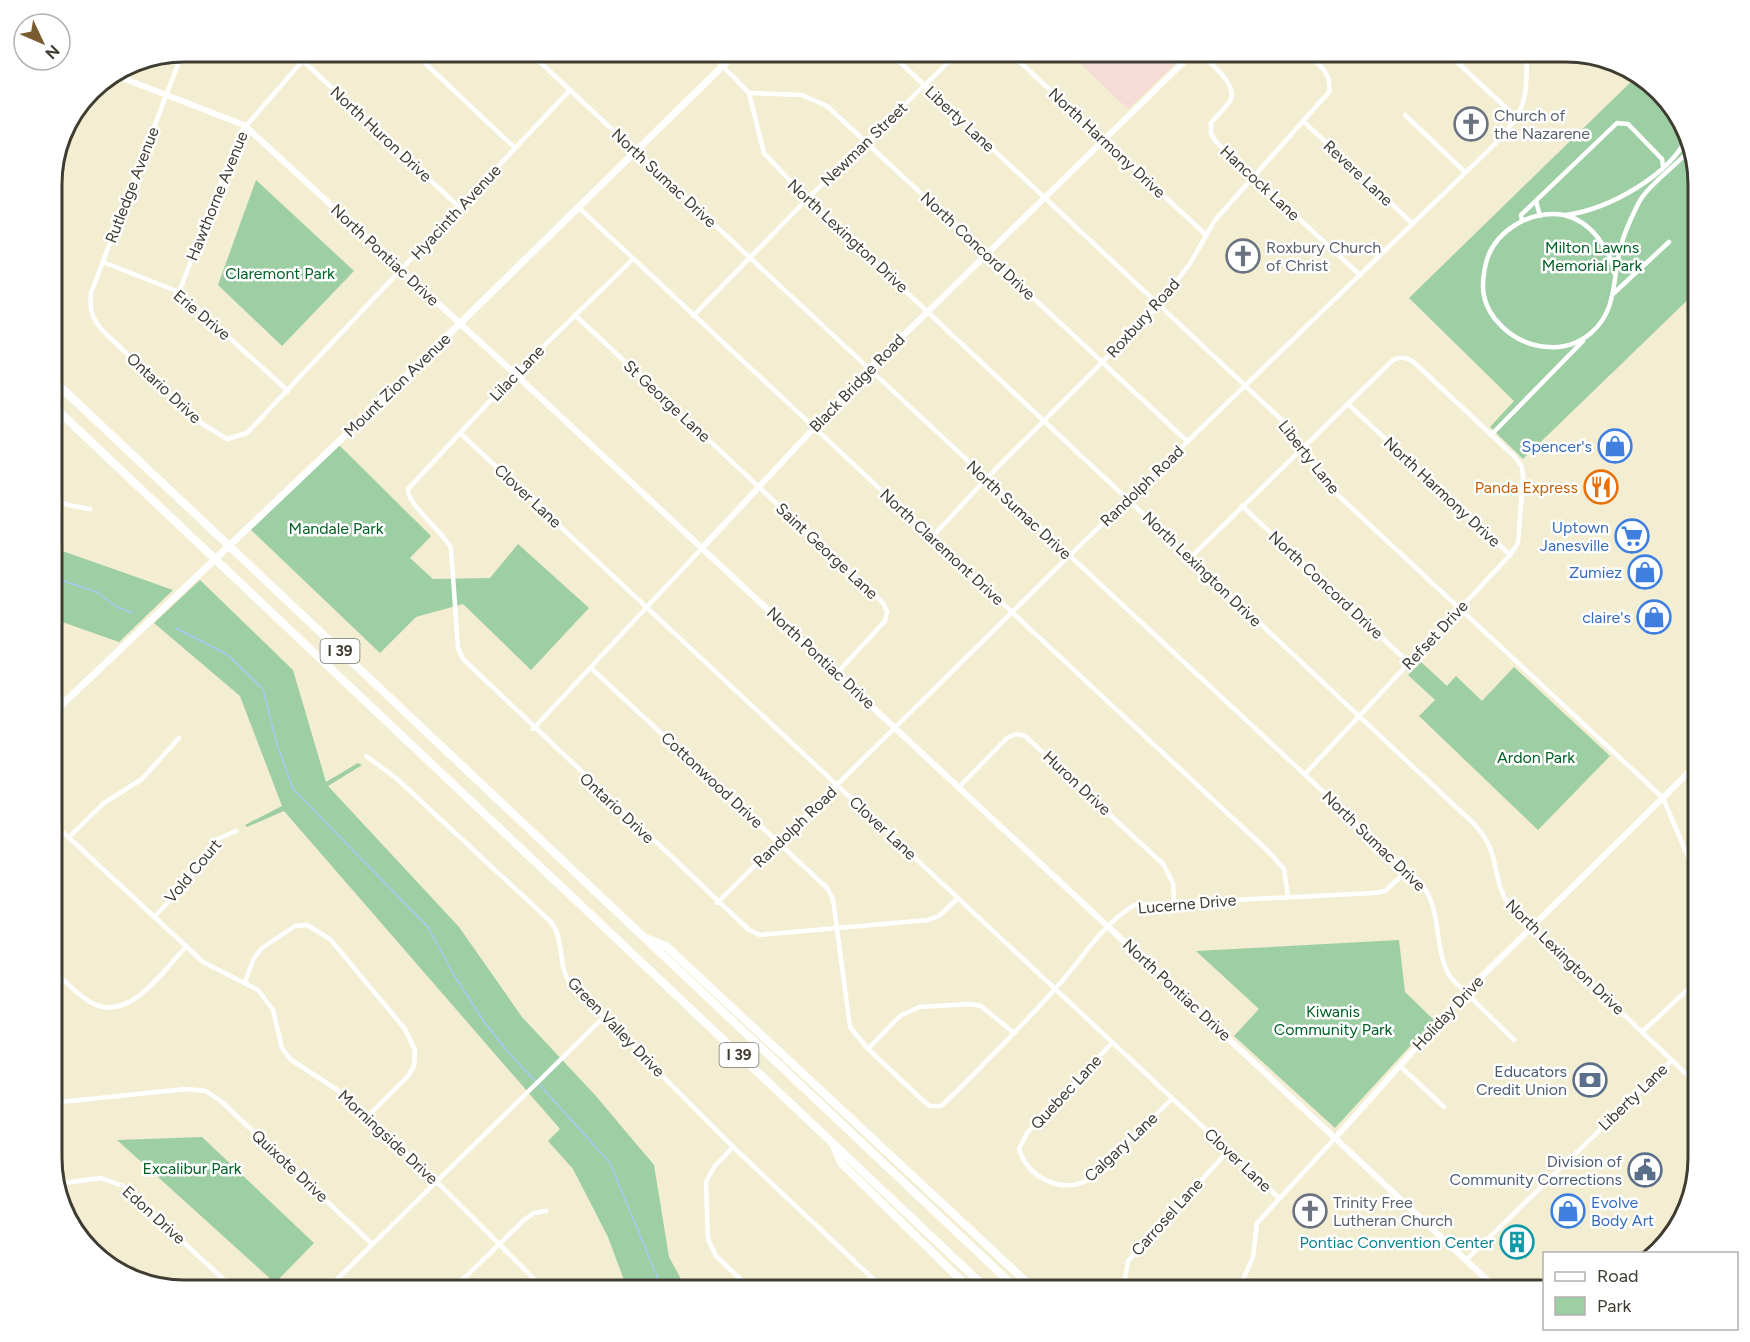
<svg xmlns="http://www.w3.org/2000/svg" width="1750" height="1342" viewBox="0 0 1750 1342" font-family="Figtree,sans-serif">
	<rect width="100%" height="100%" fill="#f3edd1"/>
	<!-- education -->
	<polygon fill="#f5dcd5" points="1067,51 1188,51 1128,109"/>
	<!-- green -->
	<g fill="#9ecea4">
		<path d="M1638 75C1650 80 1656 89 1664 99 1708 153 1699 224 1699 289L1523 459 1490 427 1514 401 1409 298Z"/>
		<polygon points="256,180 354,271 282,346 218,285"/>
		<polygon points="337,443 431,536 410,558 433,579 490,578 518,544 589,608 531,670 463,604 416,617 380,653 248,527"/>
		<polygon points="51,547 173,590 119,642 51,618"/>
		<polygon points="200,580 293,670 326,782 358,763 362,765 328,786 459,927 522,1017 595,1095 654,1165 669,1257 681,1279 693,1291 628,1291 608,1237 573,1169 548,1141 560,1129 284,811 247,827 245,825 282,806 240,696 154,623"/>
		<polygon points="1421,662 1447,686 1456,676 1482,701 1514,667 1610,756 1538,830 1419,716 1435,700 1408,675"/>
		<polygon points="1399,940 1405,992 1434,1020 1335,1128 1234,1036 1259,1009 1196,951"/>
		<polygon points="202,1137 314,1243 275,1283 117,1140"/>
	</g>
	<g fill="none" stroke-linecap="round" stroke-linejoin="round">
		<!-- stream -->
		<g stroke="#a4caf5" stroke-width="1.5">
			<polyline points="51,577 97,592 117,607 133,613"/>
			<polyline points="176,628 228,655 263,689 276,741 293,789 428,927 455,977 485,1023 508,1052 535,1081"/>
			<polyline points="539,1084 610,1163 663,1291"/>
		</g>
		<!-- minor -->
		<g stroke="#fff" stroke-width="4.5">
			<path d="M183 51 91 293C89 312 93 321 106 334L201 423 227 439 247 433 569 91"/>
			<polyline points="412,51 515,148"/>
			<path d="M528 51 1419 881C1444 910 1432 945 1450 977L1514 1040"/>
			<path d="M708 51 749 93 764 153 807 199 1472 822C1503 853 1489 874 1509 906L1699 1086"/>
			<polyline points="888,51 1284,422 1327,485 1663,798 1699,883"/>
			<polyline points="1008,51 1206,235"/>
			<path d="M1198 51C1208 62 1239 84 1230 101 1225 108 1217 116 1211 123V134L1217 143 1360 275"/>
			<polyline points="1445,51 1517,118"/>
			<polyline points="302,60 460,208"/>
			<polyline points="749,93 802,95 827,106 1188,442"/>
			<polyline points="1405,115 1465,172"/>
			<polyline points="1304,122 1413,224"/>
			<polyline points="1536,201 1540,216"/>
			<polyline points="578,207 1269,852 1284,869 1288,897"/>
			<path d="M1566 215C1609 209 1669 176 1688 136"/>
			<polyline points="1522,221 1521,215 1617,123 1628,124 1662,159 1663,166"/>
			<path d="M633 259 515 374 408 489C406 503 443 532 451 548L458 648 463 659 749 930 760 935 928 920 939 916 958 898"/>
			<polyline points="103,262 179,292 288,391"/>
			<path d="M1615 274C1610 249 1591 221 1564 215 1531 209 1494 231 1486 263 1481 284 1481 301 1495 319 1509 336 1526 346 1549 347 1565 348 1578 344 1591 333 1618 310 1612 278 1621 246 1624 232 1632 217 1638 204 1645 189 1672 168 1685 155L1692 154"/>
			<polyline points="179,292 240,133 311,51"/>
			<polyline points="1614,293 1669,242"/>
			<polyline points="575,315 883,603 887,612 885,621 837,673"/>
			<polyline points="693,316 807,199 960,51"/>
			<polyline points="1348,404 1510,555"/>
			<polyline points="460,433 1279,1198"/>
			<polyline points="1491,435 1583,341"/>
			<polyline points="51,498 68,505 90,509"/>
			<polyline points="1242,506 1409,663"/>
			<path d="M932 537 985 480 1159 305 1191 262 1215 220 1329 92C1332 72 1318 64 1305 51"/>
			<path d="M1189 559 1393 360C1404 355 1410 359 1418 366L1515 457 1522 467 1523 477 1518 543 1510 555 1305 774"/>
			<path d="M591 668 827 888 833 899 850 1027 868 1049 929 1106H941L955 1093C989 1059 1023 1025 1055 989 1080 962 1102 923 1135 905L1374 893 1385 891 1408 870"/>
			<polyline points="51,696 61,705"/>
			<polyline points="533,729 702,548"/>
			<path d="M366 756 396 778 551 922C565 940 557 965 570 983L733 1147 886 1291"/>
			<polyline points="959,787 1007,738 1016,734 1025,736 1163,864 1173,883 1174,902"/>
			<polyline points="51,821 203,962 258,990 273,1010 282,1048 290,1059 345,1095 436,1181 546,1291"/>
			<polyline points="69,837 104,803 142,779 179,738"/>
			<path d="M717 903 1068 557 1493 146C1528 107 1526 103 1527 51"/>
			<polyline points="154,917 187,883 218,839 236,831"/>
			<path d="M51 968C63 979 76 994 90 1002 129 1025 163 970 187 946"/>
			<polyline points="245,982 254,958 262,948 295,926 307,925 330,939 405,1029 415,1050 414,1066 408,1076 368,1116"/>
			<polyline points="1642,1032 1699,979"/>
			<path d="M1112 1043 1027 1133 1019 1149C1028 1178 1061 1194 1088 1180L1172 1099"/>
			<polyline points="868,1049 900,1016 919,1007 970,1004 981,1006 1014,1033"/>
			<polyline points="1400,1066 1444,1107"/>
			<polyline points="51,1103 186,1089 206,1091 222,1102 372,1244"/>
			<polyline points="733,1147 714,1167 706,1182 708,1239 716,1256 753,1291"/>
			<polyline points="56,1184 101,1178 123,1186 236,1291"/>
			<polyline points="1466,1260 1672,1060"/>
			<polyline points="325,1291 604,1017"/>
			<polyline points="451,1291 524,1220 534,1213 546,1211"/>
			<polyline points="1129,1291 1125,1279 1128,1261 1228,1151"/>
			<polyline points="1238,1291 1253,1257 1257,1223 1336,1137"/>
		</g>
		<!-- tertiary -->
		<g stroke="#fff" stroke-width="6">
			<polyline points="112,74 244,125 515,374 1499,1291"/>
			<polyline points="702,548 870,368 1195,51"/>
			<polyline points="1336,1137 1465,993 1699,762"/>
		</g>
		<!-- secondary -->
		<g stroke="#fff" stroke-width="7">
			<polyline points="51,175 77,109"/>
			<polyline points="51,715 352,429 738,51"/>
		</g>
		<!-- primary -->
		<polyline stroke="#fff" stroke-width="8" points="1683,122 1687,134"/>
		<!-- motorway -->
		<g stroke="#fff" stroke-width="8">
			<polyline points="51,378 1019,1291"/>
			<polyline points="51,404 989,1291"/>
			<polyline points="648,939 666,946 1036,1291"/>
			<polyline points="834,1146 841,1163 972,1291"/>
		</g>
	</g>
	<!-- icons -->
	<defs>
		<symbol id="church-ring" viewBox="-11 -11 22 22"><circle r="9.5" fill="#fff" stroke="#6b7280" stroke-width="1.5"/><path d="M-1.2-6h2.4v3.5h3.3v2.4h-3.3V6h-2.4V-.1h-3.3v-2.4h3.3Z" fill="#6b7280"/></symbol>
		<symbol id="shop-ring" viewBox="-11 -11 22 22"><circle r="9.5" fill="#fff" stroke="#3f7fe0" stroke-width="1.5"/><path d="M-5-2.5h2.3a2.7 3.5 0 0 1 5.4 0H5L5.5 6h-11ZM-1.5-2.5h3a1.5 2.3 0 0 0-3 0Z" fill="#3f7fe0"/></symbol>
		<symbol id="restaurant-ring" viewBox="-11 -11 22 22"><circle r="9.5" fill="#fff" stroke="#e8710a" stroke-width="1.5"/><path d="M-5-6h1v4h1v-4h1v4h1v-4h1v5L-1.5 .5V6h-2V.5L-5-1ZM5-6V6H3V1.5H1.5Q1.5-4 5-6Z" fill="#e8710a"/></symbol>
		<symbol id="supermarket-ring" viewBox="-11 -11 22 22"><circle r="9.5" fill="#fff" stroke="#3f7fe0" stroke-width="1.5"/><path d="M-6-5.5h2.5l.6 2H6L4.5 2H-2.5L-4.4-4H-6ZM-1.5 3.2a1.3 1.3 0 1 0 .1 0ZM3 3.2a1.3 1.3 0 1 0 .1 0Z" fill="#3f7fe0"/></symbol>
		<symbol id="bank-ring" viewBox="-11 -11 22 22"><circle r="9.5" fill="#fff" stroke="#5c6f8a" stroke-width="1.5"/><path d="M-6-4H6V4H-6ZM0-2.3a2.3 2.3 0 1 0 0 4.6a2.3 2.3 0 1 0 0-4.6Z" fill="#5c6f8a"/></symbol>
		<symbol id="civic-ring" viewBox="-11 -11 22 22"><circle r="9.5" fill="#fff" stroke="#5c6f8a" stroke-width="1.5"/><path d="M-.6-6.5H3V-4.5H.6V-3L4-1V1h2V6H-6V1h2V-1L-.6-3ZM-1.2 2.5V6h2.4V2.5Z" fill="#5c6f8a"/></symbol>
		<symbol id="building-ring" viewBox="-11 -11 22 22"><circle r="9.5" fill="#fff" stroke="#0f9aa8" stroke-width="1.5"/><path d="M-4-6H4V6H1V3H-1V6H-4ZM-2.5-4.3h1.7v1.8h-1.7ZM.8-4.3h1.7v1.8H.8ZM-2.5-1h1.7V.8h-1.7ZM.8-1h1.7V.8H.8Z" fill="#0f9aa8"/></symbol>
	</defs>
	<g fill-rule="evenodd">
		<use href="#church-ring" x="1452" y="105" width="38" height="38"/>
		<use href="#church-ring" x="1224" y="237" width="38" height="38"/>
		<use href="#shop-ring" x="1596" y="427" width="38" height="38"/>
		<use href="#restaurant-ring" x="1582" y="468" width="38" height="38"/>
		<use href="#supermarket-ring" x="1613" y="517" width="38" height="38"/>
		<use href="#shop-ring" x="1626" y="553" width="38" height="38"/>
		<use href="#shop-ring" x="1635" y="598" width="38" height="38"/>
		<use href="#bank-ring" x="1571" y="1061" width="38" height="38"/>
		<use href="#civic-ring" x="1626" y="1151" width="38" height="38"/>
		<use href="#church-ring" x="1291" y="1192" width="38" height="38"/>
		<use href="#shop-ring" x="1549" y="1192" width="38" height="38"/>
		<use href="#building-ring" x="1498" y="1223" width="38" height="38"/>
	</g>
	<g text-anchor="middle" dominant-baseline="central" stroke-width="5" stroke-linejoin="round" paint-order="stroke">
		<!-- shield labels -->
		<g fill="#fff" stroke="#79766f" stroke-width="1.5">
			<rect x="320.5" y="639" width="39" height="24" rx="4.5"/>
			<rect x="719.5" y="1043" width="39" height="24" rx="4.5"/>
		</g>
		<g font-size="15" font-weight="bold" fill="#3f3c31">
			<text x="340" y="651">I 39</text>
			<text x="739" y="1055">I 39</text>
		</g>
		<!-- worship labels -->
		<g font-size="16" fill="#5b616d" stroke="#fff" text-anchor="start">
			<text x="1494" y="115">Church of<tspan x="1494" dy="18">the Nazarene</tspan></text>
			<text x="1266" y="247">Roxbury Church<tspan x="1266" dy="18">of Christ</tspan></text>
			<text x="1333" y="1202">Trinity Free<tspan x="1333" dy="18">Lutheran Church</tspan></text>
		</g>
		<!-- street labels -->
		<g font-size="16" fill="#3f3c31" stroke="#fff">
			<text transform="translate(960 119) rotate(43)">Liberty Lane</text>
			<text transform="translate(381 134) rotate(43)">North Huron Drive</text>
			<text transform="translate(1107 143) rotate(43)">North Harmony Drive</text>
			<text transform="translate(864 144) rotate(-44)">Newman Street</text>
			<text transform="translate(1358 173) rotate(43)">Revere Lane</text>
			<text transform="translate(664 178) rotate(43)">North Sumac Drive</text>
			<text transform="translate(1260 183) rotate(43)">Hancock Lane</text>
			<text transform="translate(132 185) rotate(-69)">Rutledge Avenue</text>
			<text transform="translate(217 196) rotate(-68)">Hawthorne Avenue</text>
			<text transform="translate(456 212) rotate(-47)">Hyacinth Avenue</text>
			<text transform="translate(848 236) rotate(43)">North Lexington Drive</text>
			<text transform="translate(978 246) rotate(43)">North Concord Drive</text>
			<text transform="translate(385 255) rotate(43)">North Pontiac Drive</text>
			<text transform="translate(202 315) rotate(40)">Erie Drive</text>
			<text transform="translate(1143 318) rotate(-48)">Roxbury Road</text>
			<text transform="translate(517 373) rotate(-46)">Lilac Lane</text>
			<text transform="translate(857 383) rotate(-46)">Black Bridge Road</text>
			<text transform="translate(397 385) rotate(-44)">Mount Zion Avenue</text>
			<text transform="translate(164 388) rotate(43)">Ontario Drive</text>
			<text transform="translate(667 401) rotate(43)">St George Lane</text>
			<text transform="translate(1309 457) rotate(52)">Liberty Lane</text>
			<text transform="translate(1142 486) rotate(-44)">Randolph Road</text>
			<text transform="translate(1442 492) rotate(43)">North Harmony Drive</text>
			<text transform="translate(528 496) rotate(43)">Clover Lane</text>
			<text transform="translate(1019 510) rotate(43)">North Sumac Drive</text>
			<text transform="translate(942 547) rotate(43)">North Claremont Drive</text>
			<text transform="translate(827 551) rotate(43)">Saint George Lane</text>
			<text transform="translate(1202 569) rotate(44)">North Lexington Drive</text>
			<text transform="translate(1326 585) rotate(43)">North Concord Drive</text>
			<text transform="translate(1435 635) rotate(-47)">Refset Drive</text>
			<text transform="translate(821 658) rotate(43)">North Pontiac Drive</text>
			<text transform="translate(712 780) rotate(43)">Cottonwood Drive</text>
			<text transform="translate(1077 783) rotate(43)">Huron Drive</text>
			<text transform="translate(617 808) rotate(43)">Ontario Drive</text>
			<text transform="translate(795 827) rotate(-44)">Randolph Road</text>
			<text transform="translate(883 828) rotate(43)">Clover Lane</text>
			<text transform="translate(1374 841) rotate(44)">North Sumac Drive</text>
			<text transform="translate(193 871) rotate(-50)">Vold Court</text>
			<text transform="translate(1187 904) rotate(-5)">Lucerne Drive</text>
			<text transform="translate(1565 957) rotate(44)">North Lexington Drive</text>
			<text transform="translate(1177 990) rotate(43)">North Pontiac Drive</text>
			<text transform="translate(1448 1013) rotate(-47)">Holiday Drive</text>
			<text transform="translate(616 1027) rotate(46)">Green Valley Drive</text>
			<text transform="translate(1066 1092) rotate(-47)">Quebec Lane</text>
			<text transform="translate(1633 1097) rotate(-44)">Liberty Lane</text>
			<text transform="translate(388 1137) rotate(43)">Morningside Drive</text>
			<text transform="translate(1121 1147) rotate(-43)">Calgary Lane</text>
			<text transform="translate(1238 1160) rotate(43)">Clover Lane</text>
			<text transform="translate(290 1166) rotate(43)">Quixote Drive</text>
			<text transform="translate(154 1215) rotate(42)">Edon Drive</text>
			<text transform="translate(1167 1217) rotate(-48)">Carrosel Lane</text>
		</g>
		<!-- park labels -->
		<g font-size="16" fill="#026125" stroke="#fff">
			<text x="1592" y="247">Milton Lawns<tspan x="1592" dy="18">Memorial Park</tspan></text>
			<text x="280" y="273">Claremont Park</text>
			<text x="336" y="528">Mandale Park</text>
			<text x="1536" y="757">Ardon Park</text>
			<text x="1333" y="1011">Kiwanis<tspan x="1333" dy="18">Community Park</tspan></text>
			<text x="192" y="1168">Excalibur Park</text>
		</g>
		<!-- shop labels -->
		<g font-size="16" fill="#366cbe" stroke="#fff" text-anchor="end">
			<text x="1592" y="446">Spencer's</text>
			<text x="1609" y="527">Uptown<tspan x="1609" dy="18">Janesville</tspan></text>
			<text x="1622" y="572">Zumiez</text>
			<text x="1631" y="617">claire's</text>
			<text x="1591" y="1202" text-anchor="start">Evolve<tspan x="1591" dy="18">Body Art</tspan></text>
		</g>
		<!-- food labels -->
		<g font-size="16" fill="#c56008" stroke="#fff" text-anchor="end">
			<text x="1578" y="487">Panda Express</text>
		</g>
		<!-- service labels -->
		<g font-size="16" fill="#4e5e75" stroke="#fff" text-anchor="end">
			<text x="1567" y="1071">Educators<tspan x="1567" dy="18">Credit Union</tspan></text>
			<text x="1622" y="1161">Division of<tspan x="1622" dy="18">Community Corrections</tspan></text>
		</g>
		<!-- culture labels -->
		<g font-size="16" fill="#0d838f" stroke="#fff" text-anchor="end">
			<text x="1494" y="1242">Pontiac Convention Center</text>
		</g>
	</g>
	<!-- crop -->
	<path d="M0 0H1750V1342H0ZM184 62H1566A122 122 0 0 1 1688 184V1158A122 122 0 0 1 1566 1280H184A122 122 0 0 1 62 1158V184A122 122 0 0 1 184 62Z" fill="#fff" fill-rule="evenodd"/>
	<path fill="none" stroke="#3f3c31" stroke-width="3" d="M184 62H1566A122 122 0 0 1 1688 184V1158A122 122 0 0 1 1566 1280H184A122 122 0 0 1 62 1158V184A122 122 0 0 1 184 62Z"/>
	<!-- legend -->
	<rect x="1543" y="1252" width="195" height="78" fill="#ffffff" stroke="#b2b1ad" stroke-width="1.5"/>
	<rect x="1555" y="1272" width="30" height="9" fill="#ffffff" stroke="#b2b1ad" stroke-width="1.5"/>
	<text x="1597" y="1282" font-size="18" fill="#3f3c31">Road</text>
	<rect x="1555" y="1297" width="30" height="18" fill="#9ecea4" stroke="#b2b1ad" stroke-width="1.5"/>
	<text x="1597" y="1312" font-size="18" fill="#3f3c31">Park</text>
	<!-- north arrow -->
	<g transform="translate(42 42) rotate(134)"><circle r="28" fill="#ffffff" stroke="#b2b1ad" stroke-width="1.5"/>
	<path d="M0-4.5L10 22L0 15L-10 22Z" fill="#7a5b30"/>
	<text y="-9" font-size="16" font-weight="bold" text-anchor="middle" fill="#3f3c31">N</text>
	</g>
</svg>
